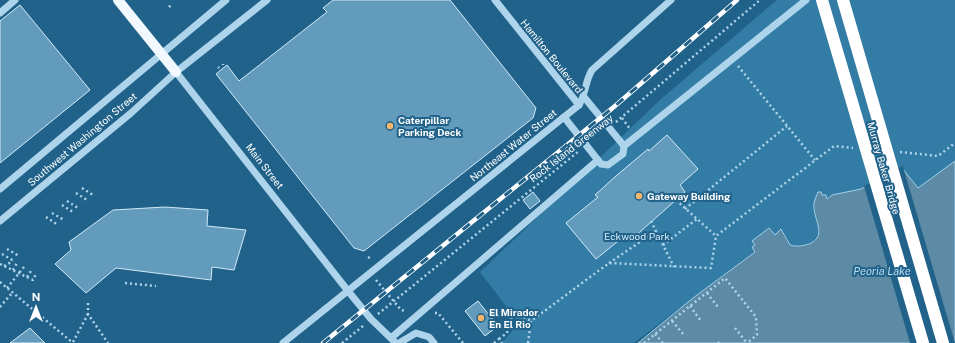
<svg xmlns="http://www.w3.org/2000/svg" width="955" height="343" viewBox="0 0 955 343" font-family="'Public Sans',sans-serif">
	<rect width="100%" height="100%" fill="#21628a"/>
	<!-- green -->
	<path fill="#327ca5" d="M777 0H955V161L918 188 902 168 861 189 832 195 813 206C817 220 825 237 808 244 801 246 797 247 790 245L782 229 775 235 769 228 755 245V251L634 343H502L519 323 480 272 661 99Z"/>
	<!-- water -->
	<path fill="#5d8aa5" stroke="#a1d2ec" d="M955 161V343H638L693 298 755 252 752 247 755 245 752 241 769 228 775 235 781 229 790 245C797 247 802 246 809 244 827 236 815 222 814 208 813 203 816 197 818 192H821L822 195H826L827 199 832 195 861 189 902 168 918 188Z"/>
	<!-- pier -->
	<polygon fill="#21628a" points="902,166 903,167 955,343 910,343 864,186"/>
	<!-- building -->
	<g fill="#629bbc" stroke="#d2eaf8">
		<polygon points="333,0 450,0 536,108 533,118 364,251 354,248 216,74 227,65 239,81 327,12 323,8"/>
		<polygon points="20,5 90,90 0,163 0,21"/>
		<polygon points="667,135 698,169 680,185 685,192 633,238 628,233 596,259 566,223 598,197 595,195 616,176 648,149 649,151"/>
		<polygon points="533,192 540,201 530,209 523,200"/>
		<polygon points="165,207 208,210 207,226 246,230 234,270 212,267 211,280 116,268 86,293 55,264 71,250 69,242 113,210"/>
		<polygon points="478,301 498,326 485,336 465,311"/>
		<polygon points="30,328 45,343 10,343"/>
	</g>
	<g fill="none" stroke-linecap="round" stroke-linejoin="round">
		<!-- path -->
		<g stroke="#add4eb" stroke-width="2.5" stroke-dasharray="2 3" stroke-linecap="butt">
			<polyline points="169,7 172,4"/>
			<polyline points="223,64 223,65"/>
			<polyline points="738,66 815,160"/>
			<polyline points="218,67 219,68"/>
			<polyline points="622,118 630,129"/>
			<polyline points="616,122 760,0"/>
			<polyline points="900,152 938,156 955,143"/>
			<polyline points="82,188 93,195"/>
			<polyline points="76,193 87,200"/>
			<polyline points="676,200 716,236"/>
			<polyline points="67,201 78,208"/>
			<polyline points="62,205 73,212"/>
			<polyline points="685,209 787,126"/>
			<polyline points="52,213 64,220"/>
			<polyline points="46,217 58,225"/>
			<polyline points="651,221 674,267"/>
			<polyline points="663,245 697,219"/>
			<polyline points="7,249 19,256"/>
			<polyline points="2,254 14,261"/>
			<polyline points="368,258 372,256"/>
			<polyline points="609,263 656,231"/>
			<polyline points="0,264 33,280 36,274"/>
			<polyline points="4,266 13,261"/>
			<polyline points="13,270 17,263"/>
			<polyline points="27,277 31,271"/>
			<polyline points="376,280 401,310 406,311"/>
			<polyline points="0,282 73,343"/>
			<polyline points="125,283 156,286"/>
			<polyline points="7,288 24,267"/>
			<polyline points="707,293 718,307"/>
			<polyline points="88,303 88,314 108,343"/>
			<polyline points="690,306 701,321"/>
			<polyline points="0,307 12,293"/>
			<polyline points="435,313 438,313 463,343"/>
			<polyline points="378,314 579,151"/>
			<polyline points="672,321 684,335"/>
			<polyline points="735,328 747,343"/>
			<polyline points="655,334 663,343"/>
			<polyline points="499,339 507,333 511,318 518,314 531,321"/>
			<polyline points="73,342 88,314"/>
			<polyline points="718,342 719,343"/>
			<polyline points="342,343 363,326"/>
			<polyline points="494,343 499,339 502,343"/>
			<polyline points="528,343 531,321 609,263 711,268 716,236 834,146 853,148"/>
			<polyline points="644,343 725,278 756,317 757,335 747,343"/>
		</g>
		<!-- minor -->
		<g stroke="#add4eb" stroke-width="7">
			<polyline points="495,0 579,105"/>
			<polyline points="0,13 15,0"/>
			<polyline points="176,72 348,291 371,319 396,343"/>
			<polyline points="564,117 601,164 608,165 623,154 624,146 584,97"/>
			<polyline points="624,146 806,0"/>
			<polyline points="0,189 226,0"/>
			<polyline points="0,221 131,113 176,72 267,0"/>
			<polyline points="391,338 598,160"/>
			<path d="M283 343 579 105C586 94 585 81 592 70L671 0"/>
			<polyline points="399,343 416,333 429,337 434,343"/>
		</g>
		<!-- major -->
		<polyline stroke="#f1f9fe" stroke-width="10" points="118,0 176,72"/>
		<defs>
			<polyline id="rail" points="323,343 615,106 737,0"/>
		</defs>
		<!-- rail casing -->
		<use href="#rail" stroke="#fff" stroke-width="4.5"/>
		<!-- rail -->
		<use href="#rail" stroke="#21628a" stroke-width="3" stroke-dasharray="9" stroke-linecap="butt"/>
		<!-- highway-bridge -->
		<g stroke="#fff" stroke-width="12">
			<polyline points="822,0 923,343"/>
			<polyline points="843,0 943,343"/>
		</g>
	</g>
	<!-- markers -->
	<g fill="#f7b66e" stroke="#21628a" stroke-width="1.5">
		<circle cx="390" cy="126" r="4"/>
		<circle cx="639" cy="196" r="4"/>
		<circle cx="481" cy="318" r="4"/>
	</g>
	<g text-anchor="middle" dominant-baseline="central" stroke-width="4" stroke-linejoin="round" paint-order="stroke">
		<!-- street labels -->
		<g font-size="10" fill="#fff" stroke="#21628a">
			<text transform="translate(552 56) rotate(51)">Hamilton Boulevard</text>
			<text transform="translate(82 139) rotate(-40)">Southwest Washington Street</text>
			<text transform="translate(513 145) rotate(-39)">Northeast Water Street</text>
			<text transform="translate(571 148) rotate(-38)">Rock Island Greenway</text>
			<text transform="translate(265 166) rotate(52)">Main Street</text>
			<text transform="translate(884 168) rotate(74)">Murray Baker Bridge</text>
		</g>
		<!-- poi labels -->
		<g font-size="10" font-weight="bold" fill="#fff" stroke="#21628a" text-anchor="start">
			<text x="398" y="120">Caterpillar<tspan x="398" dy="12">Parking Deck</tspan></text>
			<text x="647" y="196">Gateway Building</text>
			<text x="489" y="312">El Mirador<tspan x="489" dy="12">En El Rio</tspan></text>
		</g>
		<!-- park labels -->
		<g font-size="10" fill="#d2eaf8" stroke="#21628a">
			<text x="637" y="236">Eckwood Park</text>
		</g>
		<!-- water labels -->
		<g font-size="11" font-style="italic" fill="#b9def2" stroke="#21628a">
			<text x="882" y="271">Peoria Lake</text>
		</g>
	</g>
	<!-- north arrow -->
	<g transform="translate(36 307)" stroke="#21628a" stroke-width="3" paint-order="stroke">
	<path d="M0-3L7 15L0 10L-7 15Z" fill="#ffffff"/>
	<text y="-6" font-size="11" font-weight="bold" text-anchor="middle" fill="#ffffff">N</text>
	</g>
</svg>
